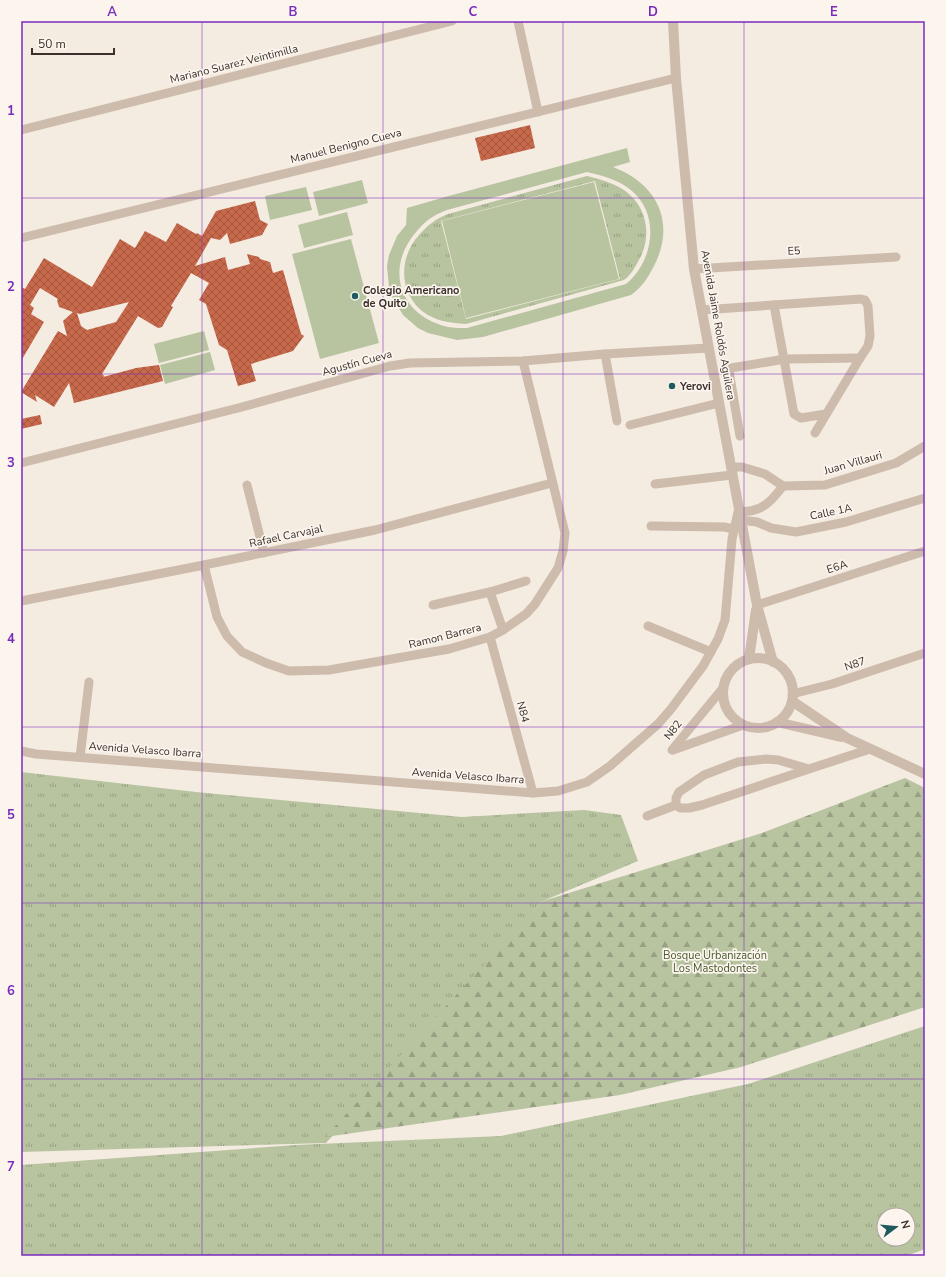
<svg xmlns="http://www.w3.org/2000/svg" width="946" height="1277" viewBox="0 0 946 1277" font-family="'Nunito Sans',sans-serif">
	<defs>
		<pattern id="grass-tufts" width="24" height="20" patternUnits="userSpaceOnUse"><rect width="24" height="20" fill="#b8c4a0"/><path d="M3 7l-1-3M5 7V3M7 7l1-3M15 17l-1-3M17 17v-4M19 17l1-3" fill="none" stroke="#97a083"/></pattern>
		<pattern id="forest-firs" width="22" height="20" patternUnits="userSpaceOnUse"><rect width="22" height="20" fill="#b8c4a0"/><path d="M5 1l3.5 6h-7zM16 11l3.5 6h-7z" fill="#97a083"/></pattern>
		<pattern id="building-cross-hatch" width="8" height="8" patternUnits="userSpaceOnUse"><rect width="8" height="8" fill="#c8694b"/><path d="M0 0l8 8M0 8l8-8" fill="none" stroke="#a4573f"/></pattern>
	</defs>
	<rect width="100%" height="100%" fill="#f4ebe1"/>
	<!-- grass -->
	<g fill="url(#grass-tufts)" fill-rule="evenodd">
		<path d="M587 176C600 179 613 183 624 190 647 206 652 235 640 258 635 267 632 274 624 280L466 324C453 323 440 322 428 315 399 298 397 259 419 235 428 225 435 219 448 214ZM595 181 620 279 466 319 441 221Z"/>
		<polygon points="21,772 196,792 462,817 584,810 621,815 638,861 543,901 326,1143 21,1152"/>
		<path d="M925 1026V1249L906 1256H21V1165L296 1145 501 1136 748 1084ZM884 1215H908V1239H884Z"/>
	</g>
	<!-- forest -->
	<polygon fill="url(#forest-firs)" points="905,778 925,788 925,1007 741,1067 620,1095 325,1137 543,901 762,833"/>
	<!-- garden -->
	<g fill="#b8c4a0" fill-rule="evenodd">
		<path d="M627 148 630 162 613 167C658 184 676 223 654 266 647 279 643 286 631 295L483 337 457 340 428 333 418 328 403 315 392 297 389 287 387 266 389 255 397 236 406 225 407 208 445 197ZM587 172C603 176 620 180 632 191 661 216 653 262 626 284L467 328C461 328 454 328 448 327 399 316 384 268 417 231 426 220 434 215 447 210Z"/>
		<polygon points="362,180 368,203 319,216 313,192"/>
		<polygon points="594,182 619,279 466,318 442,221"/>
		<polygon points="306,187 312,210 270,220 265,196"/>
		<polygon points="347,212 353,235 304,248 298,225"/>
		<polygon points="351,239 379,343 320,359 292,254"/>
		<polygon points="204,331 209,350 159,363 154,344"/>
		<polygon points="210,352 215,370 165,384 160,365"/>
	</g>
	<!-- building -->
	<g fill="url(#building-cross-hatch)" fill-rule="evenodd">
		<polygon points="530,125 535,148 481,161 475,138"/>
		<path d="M255 201 260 220 268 224 262 235 230 244 227 233 220 240 211 238 195 266 225 257 228 270 250 264 247 254 259 257 260 259 270 262 273 273 283 270 301 334 304 336 293 351 251 364 256 381 238 386 227 350 219 345 206 304 199 300 209 283 191 273 171 306 173 307 162 327 158 328 138 316 102 374 104 376 103 377 136 368 159 365 163 381 74 403 69 383 54 407 35 395 37 402 21 392 58 331 67 336 63 321 73 312 59 307 57 300 58 299 40 288 30 305 34 308 31 314 44 322 21 361V287L25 289 44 258 92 287 120 239 135 248 145 231 166 242 177 223 196 234 197 233 202 236 216 211ZM129 302 116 322 87 330 81 326 77 313 80 314Z"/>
		<polygon points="40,415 42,424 21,429 21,419"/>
	</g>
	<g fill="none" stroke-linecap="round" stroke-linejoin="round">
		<!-- minor -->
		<g stroke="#cdbbac" stroke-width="9">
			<polyline points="518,21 538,112"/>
			<polyline points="21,130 452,21"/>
			<polyline points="21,238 676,78"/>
			<polyline points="694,269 896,257"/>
			<polyline points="774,305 794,414 801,418 826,414"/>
			<polyline points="702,310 861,299 865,300 868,306 870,336 868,346 860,358 815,433"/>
			<polyline points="605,354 617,421"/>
			<polyline points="630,425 719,403"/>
			<polyline points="740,436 729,371 731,368 785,359 860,358"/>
			<polyline points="21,463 242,407 390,366 410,363 523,361 605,354 709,348"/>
			<polyline points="731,467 742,467 765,474 783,486 825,485 896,463 925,446"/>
			<polyline points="655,484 732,475"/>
			<polyline points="247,485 264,553"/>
			<polyline points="740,520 757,522 771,528 796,532 846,522 925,498"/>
			<polyline points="651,526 724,527 734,529"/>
			<polyline points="204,565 217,617 227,636 242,652 266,663 289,671 329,670 449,649 490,637 503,630 526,614 535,604 558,568 563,551 565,533 523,361"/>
			<polyline points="490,592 526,581"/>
			<polyline points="21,601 204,565 375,530 552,483"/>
			<polyline points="433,605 490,592 503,630"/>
			<polyline points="757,605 925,551"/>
			<polyline points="648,626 711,652"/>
			<polyline points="490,637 533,793"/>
			<polyline points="792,694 832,684 925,653"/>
			<polyline points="672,750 723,688"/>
			<polyline points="673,750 743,725"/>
			<path d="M21 751 36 754 533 793 558 791 587 782 610 766 658 724 671 709 703 666 718 639 725 620 732 539 738 512C743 511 749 512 754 510 767 507 775 496 783 486"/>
			<polyline points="80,757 89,682"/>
			<polyline points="809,769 702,805 689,808 680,808 676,805 676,798 679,792 704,775 738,762 766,759 778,760 809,769 870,749"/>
			<polyline points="647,816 676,805"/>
		</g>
		<!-- tertiary -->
		<g stroke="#cdbbac" stroke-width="10">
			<polyline points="673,21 676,78 694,269 757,605 773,662"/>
			<circle cx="758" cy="693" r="35"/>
			<polyline points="749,659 756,610"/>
			<polyline points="792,701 847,738 925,774"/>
			<polyline points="777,722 841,737"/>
		</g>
	</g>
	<!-- grid -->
	<path fill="none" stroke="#7b2cbf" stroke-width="1" stroke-opacity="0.55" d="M202 21V1256M383 21V1256M563 21V1256M744 21V1256M21 198H925M21 374H925M21 550H925M21 727H925M21 903H925M21 1079H925"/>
	<!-- markers -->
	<g fill="#1f5a5e" stroke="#fbf5ee" stroke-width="1.5">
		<circle cx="355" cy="296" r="4"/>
		<circle cx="672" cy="386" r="4"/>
	</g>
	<g text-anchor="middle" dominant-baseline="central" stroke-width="3.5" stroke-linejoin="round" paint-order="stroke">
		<!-- street labels -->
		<g font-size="11" fill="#3b302b" stroke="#fbf5ee">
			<text transform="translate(234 64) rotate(-14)">Mariano Suarez Veintimilla</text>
			<text transform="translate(346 146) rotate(-14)">Manuel Benigno Cueva</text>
			<text transform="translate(794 251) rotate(-3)">E5</text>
			<text transform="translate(718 325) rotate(80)">Avenida Jaime Roldós Aguilera</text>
			<text transform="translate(357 363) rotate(-15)">Agustín Cueva</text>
			<text transform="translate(853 463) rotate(-16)">Juan Villauri</text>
			<text transform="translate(831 512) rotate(-12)">Calle 1A</text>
			<text transform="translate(286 536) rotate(-12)">Rafael Carvajal</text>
			<text transform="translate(837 567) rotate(-18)">E6A</text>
			<text transform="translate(445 636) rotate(-14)">Ramon Barrera</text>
			<text transform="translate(855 664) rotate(-19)">N87</text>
			<text transform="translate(523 712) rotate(75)">N84</text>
			<text transform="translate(673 730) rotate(-52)">N82</text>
			<text transform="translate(145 750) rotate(4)">Avenida Velasco Ibarra</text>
			<text transform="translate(468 776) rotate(4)">Avenida Velasco Ibarra</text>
		</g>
		<!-- poi labels -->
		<g font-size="11" font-weight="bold" fill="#3b302b" stroke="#fbf5ee" text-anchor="start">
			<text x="363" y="290">Colegio Americano<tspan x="363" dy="13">de Quito</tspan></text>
			<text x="680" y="386">Yerovi</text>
		</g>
		<!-- park labels -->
		<g font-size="11" fill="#4a5a2e" stroke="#fbf5ee">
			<text x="715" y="955">Bosque Urbanización<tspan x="715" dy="13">Los Mastodontes</tspan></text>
		</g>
	</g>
	<!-- border -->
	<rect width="946" height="1277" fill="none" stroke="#fbf5ee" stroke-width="44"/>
	<!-- north arrow -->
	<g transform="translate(896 1227) rotate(74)"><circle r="19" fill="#fbf5ee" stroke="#aea6a0"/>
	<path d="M0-3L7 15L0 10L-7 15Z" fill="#1f5a5e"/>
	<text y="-6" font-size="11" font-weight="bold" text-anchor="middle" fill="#3b302b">N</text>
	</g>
	<!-- scale -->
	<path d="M32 48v6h82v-6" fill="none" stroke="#3b302b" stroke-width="2"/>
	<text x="38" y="48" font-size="12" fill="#3b302b" stroke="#fbf5ee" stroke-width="3" paint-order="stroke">50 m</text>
	<rect x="22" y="22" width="902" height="1233" fill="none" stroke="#7b2cbf" stroke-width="1.5"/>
	<g font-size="13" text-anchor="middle" font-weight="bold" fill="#7b2cbf">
		<text x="112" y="16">A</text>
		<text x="293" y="16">B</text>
		<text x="473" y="16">C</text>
		<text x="653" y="16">D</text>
		<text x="834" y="16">E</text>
		<text x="11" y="115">1</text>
		<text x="11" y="291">2</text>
		<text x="11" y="467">3</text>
		<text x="11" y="643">4</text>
		<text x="11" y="819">5</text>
		<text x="11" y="995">6</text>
		<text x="11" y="1171">7</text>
	</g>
</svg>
